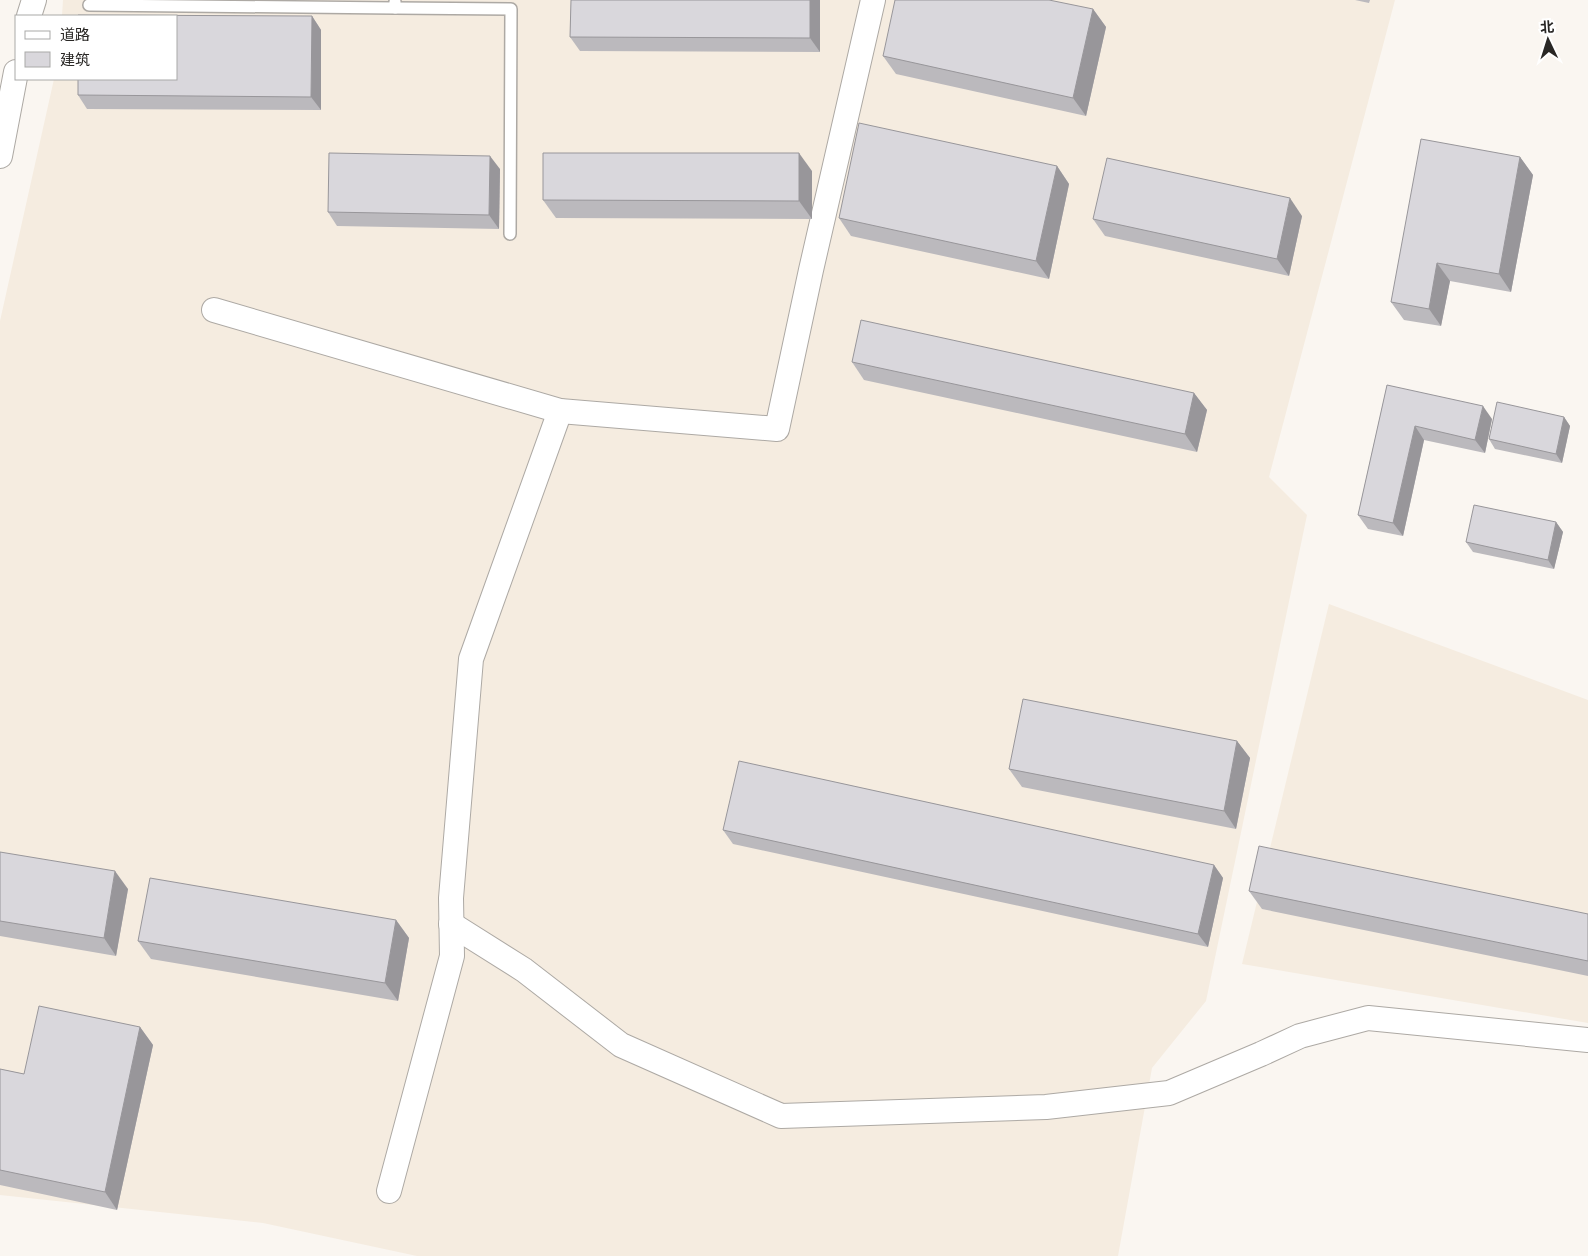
<svg xmlns="http://www.w3.org/2000/svg" width="1588" height="1256" viewBox="0 0 1588 1256" font-family="Cabin,'Noto Sans SC',sans-serif">
	<rect width="100%" height="100%" fill="#faf6f1"/>
	<!-- built -->
	<g fill="#f5ece0">
		<polygon points="63,0 1395,0 1269,477 1307,515 1206,1001 1152,1068 1118,1256 417,1256 263,1223 0,1195 0,321 54,79 176,79 176,16 62,16"/>
		<polygon points="1329,604 1588,700 1588,1023 1242,964"/>
	</g>
	<g fill="none" stroke-linecap="round" stroke-linejoin="round">
		<defs>
			<g id="lane">
				<polyline points="89,5 395,8 395,2"/>
				<polyline points="395,8 511,9 510,234"/>
			</g>
			<g id="street">
				<polyline points="29,16 34,0"/>
				<polyline points="0,156 16,72"/>
				<polyline points="214,310 560,411 777,429 811,270 873,0"/>
				<polyline points="451,924 524,970 621,1045 781,1116 1046,1107 1169,1093 1261,1054 1300,1036 1368,1018 1588,1040"/>
				<polyline points="389,1191 452,956 451,898 471,659 560,411"/>
			</g>
		</defs>
		<!-- lane casing -->
		<use href="#lane" stroke="#ada9a4" stroke-width="14"/>
		<!-- street casing -->
		<use href="#street" stroke="#ada9a4" stroke-width="26"/>
		<!-- lane -->
		<use href="#lane" stroke="#fff" stroke-width="11"/>
		<!-- street -->
		<use href="#street" stroke="#fff" stroke-width="24"/>
	</g>
	<!-- wall -->
	<g fill="#bbb9bd">
		<polygon points="571,0 820,0 820,52 580,51 570,37"/>
		<polygon points="1355,0 1370,0 1369,3"/>
		<polygon points="1093,9 1106,27 1086,116 896,74 883,56"/>
		<polygon points="312,16 321,30 321,110 87,109 78,95"/>
		<polygon points="1520,157 1533,175 1511,292 1450,281 1441,326 1404,320 1391,302"/>
		<polygon points="1057,166 1069,184 1049,279 851,236 839,218"/>
		<polygon points="500,169 499,229 337,226 328,212"/>
		<polygon points="812,171 812,219 556,218 543,200"/>
		<polygon points="1302,216 1289,276 1105,236 1093,219"/>
		<polygon points="852,362 1194,393 1207,410 1197,452 864,380"/>
		<polygon points="1387,385 1492,419 1485,453 1424,440 1403,536 1368,529 1358,515"/>
		<polygon points="1564,417 1570,426 1562,463 1495,449 1489,439"/>
		<polygon points="1556,522 1563,532 1554,569 1473,552 1466,542"/>
		<polygon points="1237,741 1250,758 1236,829 1022,787 1009,769"/>
		<polygon points="723,830 1214,865 1223,878 1208,947 733,844"/>
		<polygon points="0,852 128,889 116,956 0,936"/>
		<polygon points="1249,891 1588,914 1588,976 1262,909"/>
		<polygon points="396,920 409,938 398,1001 151,959 138,941"/>
		<polygon points="140,1027 153,1045 117,1210 0,1185 0,1069 24,1074"/>
	</g>
	<!-- shaded-wall -->
	<g fill="#98969a">
		<polygon points="810,0 820,0 820,52 810,38"/>
		<polygon points="1093,9 1106,27 1086,116 1073,98"/>
		<polygon points="312,16 321,30 321,110 311,97"/>
		<polygon points="799,153 812,171 812,219 799,201"/>
		<polygon points="490,156 500,169 499,229 489,215"/>
		<polygon points="1520,157 1533,175 1511,292 1499,274"/>
		<polygon points="1057,166 1069,184 1049,279 1036,261"/>
		<polygon points="1290,198 1302,216 1289,276 1277,259"/>
		<polygon points="1437,263 1450,281 1441,326 1429,309"/>
		<polygon points="1194,393 1207,410 1197,452 1185,434"/>
		<polygon points="1483,406 1492,419 1485,453 1475,440"/>
		<polygon points="1564,417 1570,426 1562,463 1556,454"/>
		<polygon points="1415,426 1424,440 1403,536 1393,523"/>
		<polygon points="1556,522 1563,532 1554,569 1548,560"/>
		<polygon points="1237,741 1250,758 1236,829 1224,811"/>
		<polygon points="1214,865 1223,878 1208,947 1198,934"/>
		<polygon points="115,871 128,889 116,956 104,938"/>
		<polygon points="396,920 409,938 398,1001 385,983"/>
		<polygon points="140,1027 153,1045 117,1210 105,1192"/>
	</g>
	<!-- building -->
	<g fill="#d9d7dc" stroke="#98969a">
		<polygon points="571,0 810,0 810,38 570,37"/>
		<polygon points="895,0 1049,0 1093,9 1073,98 883,56"/>
		<polygon points="78,15 312,16 311,97 78,95 78,79 176,79 176,16 78,16"/>
		<polygon points="859,123 1057,166 1036,261 839,218"/>
		<polygon points="1421,139 1520,157 1499,274 1437,263 1429,309 1391,302"/>
		<polygon points="329,153 490,156 489,215 328,212"/>
		<polygon points="543,153 799,153 799,201 543,200"/>
		<polygon points="1107,158 1290,198 1277,259 1093,219"/>
		<polygon points="861,320 1194,393 1185,434 852,362"/>
		<polygon points="1387,385 1483,406 1475,440 1415,426 1393,523 1358,515"/>
		<polygon points="1497,402 1564,417 1556,454 1489,439"/>
		<polygon points="1474,505 1556,522 1548,560 1466,542"/>
		<polygon points="1023,699 1237,741 1224,811 1009,769"/>
		<polygon points="739,761 1214,865 1198,934 723,830"/>
		<polygon points="1259,846 1588,914 1588,961 1249,891"/>
		<polygon points="0,852 115,871 104,938 0,921"/>
		<polygon points="150,878 396,920 385,983 138,941"/>
		<polygon points="39,1006 140,1027 105,1192 0,1170 0,1069 24,1074"/>
	</g>
	<!-- legend -->
	<rect x="15" y="15" width="162" height="65" fill="#ffffff" stroke="#a9a9a8"/>
	<rect x="25" y="31" width="25" height="8" fill="#ffffff" stroke="#a9a9a8"/>
	<text x="60" y="40" font-size="15" fill="#292725">道路</text>
	<rect x="25" y="52" width="25" height="15" fill="#d9d7dc" stroke="#a9a9a8"/>
	<text x="60" y="65" font-size="15" fill="#292725">建筑</text>
	<!-- north arrow -->
	<g transform="translate(1548 40) rotate(356)" stroke="#ffffff" stroke-width="4" paint-order="stroke">
	<path d="M0-4L9 19L0 12L-9 19Z" fill="#292725"/>
	<text y="-8" font-size="14" font-weight="bold" text-anchor="middle" fill="#292725">北</text>
	</g>
</svg>
